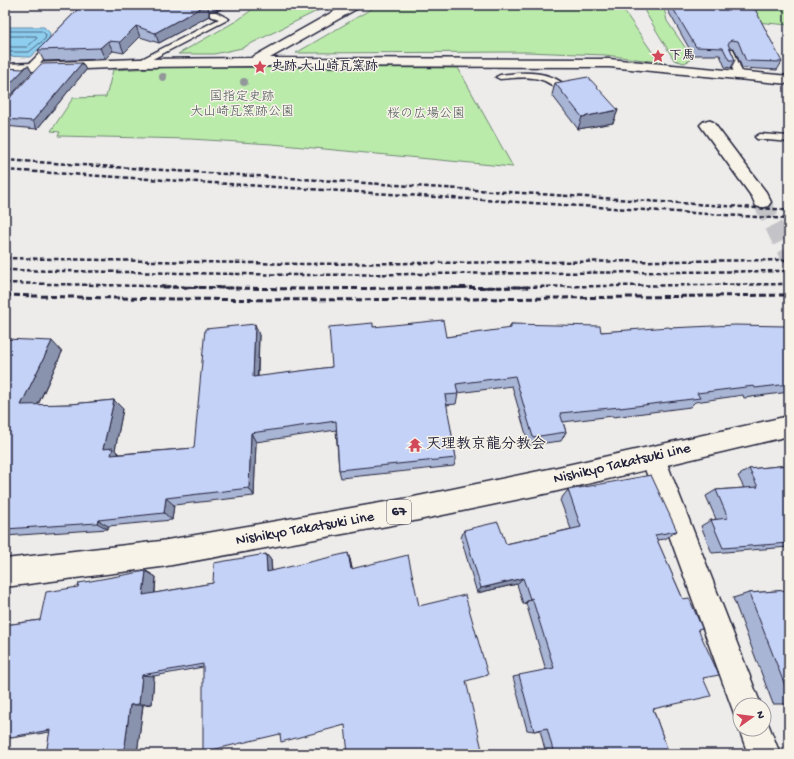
<svg xmlns="http://www.w3.org/2000/svg" width="794" height="759" viewBox="0 0 794 759" font-family="'Gochi Hand','Klee One',sans-serif">
	<rect width="100%" height="100%" fill="#edeceb"/>
	<filter id="ink" filterUnits="userSpaceOnUse"><feTurbulence type="fractalNoise" baseFrequency=".025" numOctaves="2"/><feDisplacementMap in="SourceGraphic" scale="8" xChannelSelector="R" yChannelSelector="G"/><feConvolveMatrix kernelMatrix="1 2 1 2 8 2 1 2 1" color-interpolation-filters="sRGB"/></filter>
	<g filter="url(#ink)">
		<!-- green -->
		<g fill="#bbebaa" stroke="#6e8672">
			<polygon points="258,5 329,5 242,48 214,54 178,54 238,20"/>
			<polygon points="378,5 620,5 659,62 605,55 526,52 296,53"/>
			<polygon points="641,5 702,5 704,10 664,8 667,21 693,59 684,63 674,60"/>
			<polygon points="705,5 789,5 789,25 755,22 706,9"/>
			<polygon points="174,67 458,68 513,167 272,144 190,139 58,136 60,132 51,131 73,98 106,97 113,70"/>
		</g>
		<!-- water -->
		<polygon fill="#8dcdee" stroke="#6289a6" points="5,27 44,27 50,33 49,40 30,57 5,56"/>
		<g fill="none" stroke-linecap="round" stroke-linejoin="round">
			<!-- shore -->
			<g stroke="#4d6683" stroke-width="1">
				<polyline points="5,31 42,31 46,35 45,39 29,52 5,52"/>
				<polyline points="5,36 36,36 37,38 27,47 5,47"/>
			</g>
			<!-- minor-tunnel -->
			<polyline stroke="#c4c4c8" stroke-width="18" stroke-dasharray="18 8" stroke-linecap="butt" points="762,202 789,257"/>
			<defs>
				<g id="service">
					<polygon points="210,12 216,12 229,19 141,65 138,65 134,63 219,19 210,16"/>
					<polygon points="50,43 53,43 57,45 33,70 27,70 27,66"/>
					<polygon points="727,49 733,49 734,51 743,75 742,77 739,77 735,75 726,51"/>
					<path d="M518 73C536 72 557 75 569 89L568 91C560 93 550 82 542 80 529 76 514 78 500 79L496 77 500 75Z"/>
					<polygon points="760,134 789,136 789,142 757,139 755,137"/>
				</g>
				<g id="minor">
					<polygon points="345,5 360,5 358,8 270,58 609,59 789,76 789,84 609,67 254,66 138,67 5,72 5,64 138,59 251,58"/>
					<polygon points="708,120 713,122 766,192 771,202 768,206 762,208 756,206 752,197 700,125 703,122"/>
					<polygon points="653,447 662,450 665,458 761,705 740,705 740,718 735,716 731,705 641,458 644,450"/>
					<polygon points="764,717 766,718 780,754 748,754 739,729 740,728 740,729 764,729"/>
				</g>
				<polygon id="primary" points="789,416 789,436 549,493 409,522 161,567 5,587 5,559 161,541 409,498 549,469"/>
			</defs>
			<!-- service casing -->
			<use href="#service" stroke="#22223b" stroke-width="3"/>
			<!-- minor casing -->
			<use href="#minor" stroke="#22223b" stroke-width="3"/>
			<!-- primary casing -->
			<use href="#primary" stroke="#22223b" stroke-width="3"/>
			<!-- service -->
			<use href="#service" fill="#f7f3e8" fill-rule="evenodd"/>
			<!-- minor -->
			<use href="#minor" fill="#f7f3e8" fill-rule="evenodd"/>
			<!-- primary -->
			<use href="#primary" fill="#f7f3e8" fill-rule="evenodd"/>
			<!-- rail-far1 -->
			<g stroke="#22223b" stroke-width="2.5" stroke-dasharray="4.5 2.5" stroke-linecap="butt">
				<polyline points="5,160 789,210"/>
				<polyline points="5,170 789,219"/>
				<polyline points="5,258 299,264 789,260"/>
				<polyline points="5,270 299,275 789,271"/>
				<polyline points="5,283 237,288"/>
				<polyline points="428,288 789,284"/>
			</g>
			<!-- rail -->
			<g stroke="#22223b" stroke-width="3" stroke-dasharray="6 3" stroke-linecap="butt">
				<polyline points="163,287 299,289 528,287"/>
				<path d="M5 295C266 304 528 298 789 295"/>
			</g>
		</g>
		<!-- trees -->
		<g fill="#92989a">
			<circle cx="163" cy="77" r="4"/>
			<circle cx="244" cy="82" r="4"/>
		</g>
		<!-- wall -->
		<g fill="#a9b5d5" stroke="#22223b">
			<polygon points="77,5 228,5 217,11 209,11 209,16 159,43 140,37 124,53 113,51 105,59 44,61 38,50 82,5"/>
			<polygon points="668,5 704,5 782,62 777,70 742,68 734,48 730,48 735,60 731,68 725,67 720,55 693,55 667,9"/>
			<polygon points="82,63 86,70 37,129 5,126 5,103"/>
			<polygon points="555,83 618,110 613,123 578,129 552,95"/>
			<polygon points="511,324 601,332 670,328 789,334 789,392 744,398 743,395 695,402 690,407 613,417 613,416 563,422 566,432 561,441 529,445 512,386 458,393 456,404 446,405 456,458 454,466 341,478 339,470 336,430 256,442 254,496 174,505 172,520 108,526 108,529 5,536 5,339 62,352 38,405 71,404 114,400 123,409 115,450 119,454 194,448 259,335 258,377 332,367 373,327 446,337 509,329"/>
			<polygon points="789,465 789,547 712,553 701,526 711,520 716,519 706,496 716,490 744,488 738,476 749,469"/>
			<polygon points="568,490 677,531 665,539 657,540 683,599 698,629 703,678 653,709 669,754 546,754 540,730 534,731 527,730 513,677 546,670 526,603 523,604 517,584 477,593 461,538 464,530 506,544 571,529 560,500"/>
			<polygon points="266,554 271,560 272,571 350,559 352,568 419,606 466,682 345,725 280,734 203,667 154,676 152,704 143,705 137,754 46,754 50,732 5,739 5,625 40,620 78,587 146,571 156,577 155,593 213,583"/>
			<polygon points="789,590 789,704 773,704 733,598 749,593"/>
		</g>
		<!-- shaded-wall -->
		<g fill="#8a93ae" stroke="#22223b">
			<polygon points="206,5 207,5 209,11 209,16 159,43 155,33"/>
			<polygon points="216,5 228,5 217,11"/>
			<polygon points="136,26 140,37 124,53 120,42"/>
			<polygon points="108,41 113,51 105,59 100,48"/>
			<polygon points="82,63 86,70 37,129 33,121"/>
			<polygon points="28,65 32,72 5,102 5,89"/>
			<polygon points="618,110 613,123 578,129 582,117"/>
			<polygon points="255,324 259,335 257,387 253,377"/>
			<polygon points="52,341 62,352 33,415 21,405"/>
			<polygon points="114,400 123,409 115,450 122,457 121,463 103,449"/>
			<polygon points="251,433 256,442 254,496 249,488"/>
			<polygon points="166,498 174,505 172,520 164,513"/>
			<polygon points="98,520 108,526 108,529 97,523"/>
			<polygon points="348,553 350,559 353,574 351,569"/>
			<polygon points="266,554 271,560 272,577 267,572"/>
			<polygon points="146,571 156,577 154,600 143,595"/>
			<polygon points="523,578 517,584 477,593 481,588"/>
			<polygon points="532,598 526,603 523,604 530,599"/>
			<polygon points="142,675 154,676 152,704 139,704"/>
			<polygon points="130,705 143,705 137,754 124,754"/>
		</g>
		<!-- building -->
		<g fill="#c5d2f8" stroke="#22223b">
			<polygon points="82,5 206,5 155,33 136,26 120,42 108,41 100,48 38,50"/>
			<polygon points="671,5 704,5 755,9 782,62 746,61 738,41 731,40 728,44 735,60 729,60 723,48 696,47"/>
			<polygon points="82,63 33,121 5,119 5,103 41,64"/>
			<polygon points="28,65 5,89 5,68 23,69"/>
			<polygon points="588,77 618,110 582,117 555,83"/>
			<polygon points="443,320 446,337 511,328 511,324 600,326 601,332 669,327 670,328 735,325 785,326 789,334 789,384 755,388 754,386 697,393 700,398 620,408 620,407 560,413 566,432 533,437 515,376 456,384 458,394 445,395 456,458 339,470 336,421 251,433 249,488 166,498 164,513 98,520 97,523 5,529 5,483 6,481 5,481 5,339 52,341 21,405 71,404 114,400 103,449 113,448 111,455 194,448 205,329 255,324 253,377 332,367 329,327 373,323 373,327"/>
			<polygon points="789,465 789,543 723,548 711,520 728,518 716,490 758,487 749,469"/>
			<polygon points="651,475 677,531 655,535 683,599 689,598 702,628 698,629 719,675 703,678 711,696 653,709 669,754 554,754 547,728 534,731 519,675 554,668 532,598 530,599 523,578 481,588 464,530 498,522 506,544 581,527 568,490"/>
			<polygon points="348,553 351,569 408,555 419,606 465,595 488,675 466,681 483,754 348,754 345,725 281,742 280,734 203,752 203,664 142,675 139,704 130,705 124,754 46,754 50,730 5,738 5,625 40,620 46,592 78,587 79,583 146,571 143,595 213,583 214,563 266,554 267,572"/>
			<polygon points="789,590 789,696 749,593"/>
		</g>
	</g>
	<!-- icons -->
	<defs>
		<symbol id="sight-bare" viewBox="-9 -9 18 18"><path d="M0-6L1.8-2.2L6-1.7L2.9 1.2L3.7 5.4L0 3.3L-3.7 5.4L-2.9 1.2L-6-1.7L-1.8-2.2Z" fill="#d1495b" stroke="#f7f3e8" stroke-width="2.5" paint-order="stroke"/></symbol>
		<symbol id="temple-bare" viewBox="-9 -9 18 18"><path d="M0-6L5-2H3V0L6.5 2.5H4V6H1.5V3h-3V6H-4V2.5H-6.5L-3 0V-2H-5Z" fill="#d1495b" stroke="#f7f3e8" stroke-width="2.5" paint-order="stroke"/></symbol>
	</defs>
	<g fill-rule="evenodd">
		<use href="#sight-bare" x="648" y="46" width="20" height="20"/>
		<use href="#sight-bare" x="250" y="57" width="20" height="20"/>
		<use href="#temple-bare" x="405" y="435" width="20" height="20"/>
	</g>
	<g text-anchor="middle" dominant-baseline="central" stroke-width="3" stroke-linejoin="round" paint-order="stroke">
		<!-- far-poi labels -->
		<g font-size="13" font-weight="bold" fill="#22223b" stroke="#f7f3e8" text-anchor="start">
			<text x="669" y="56">下馬</text>
			<text x="271" y="67">史跡 大山崎瓦窯跡</text>
		</g>
		<!-- far-park labels -->
		<g font-size="13" fill="#485457" stroke="#f7f3e8">
			<text x="242" y="97">国指定史跡<tspan x="242" dy="15">大山崎瓦窯跡公園</tspan></text>
			<text x="426" y="114">桜の広場公園</text>
		</g>
		<!-- shield labels -->
		<rect fill="#f7f3e8" stroke="#62616f" stroke-width="1" x="387" y="500" width="24" height="24" rx="3"/>
		<g font-size="14" font-weight="bold" fill="#22223b">
			<text x="399" y="512">67</text>
		</g>
		<!-- poi labels -->
		<g font-size="15" font-weight="bold" fill="#22223b" stroke="#f7f3e8" text-anchor="start">
			<text x="426" y="445">天理教京龍分教会</text>
		</g>
		<!-- street labels -->
		<g font-size="15" fill="#22223b" stroke="#f7f3e8">
			<text transform="translate(622 464) rotate(-13)">Nishikyo Takatsuki Line</text>
			<text transform="translate(305 529) rotate(-10)">Nishikyo Takatsuki Line</text>
		</g>
	</g>
	<!-- margin -->
	<rect width="794" height="759" fill="none" stroke="#f7f3e8" stroke-width="20"/>
	<rect x="10" y="10" width="774" height="739" fill="none" stroke="#22223b" stroke-width="1.5" filter="url(#ink)"/>
	<!-- north arrow -->
	<g transform="translate(752 717) rotate(76)"><circle r="19" fill="#f7f3e8" stroke="#a29fa3"/>
	<path d="M0-3L7 15L0 10L-7 15Z" fill="#d1495b"/>
	<text y="-6" font-size="11" font-weight="bold" text-anchor="middle" fill="#22223b">N</text>
	</g>
</svg>
